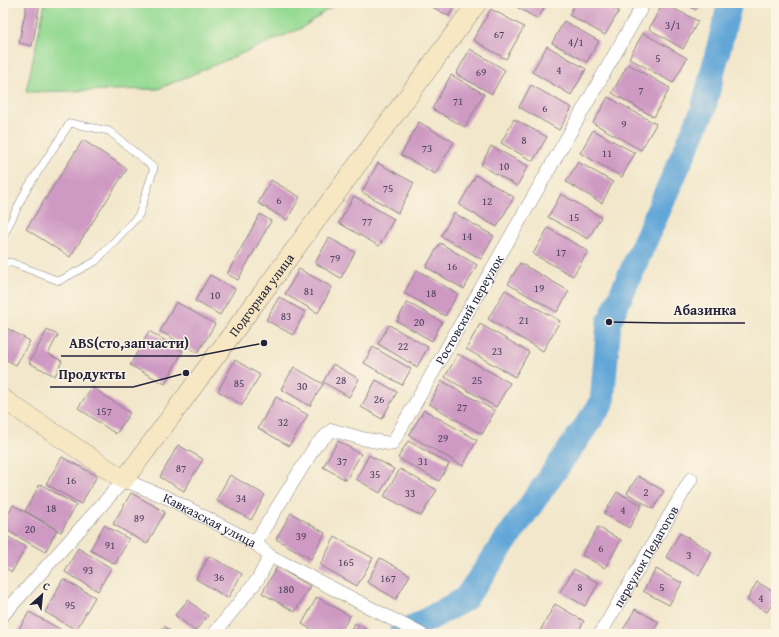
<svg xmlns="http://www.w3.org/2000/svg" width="779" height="637" viewBox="0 0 779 637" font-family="'Gentium Book Plus',serif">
	<rect width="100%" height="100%" fill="#fcf5e5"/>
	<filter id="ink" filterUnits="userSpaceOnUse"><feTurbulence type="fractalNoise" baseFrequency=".025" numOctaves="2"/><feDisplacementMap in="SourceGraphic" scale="8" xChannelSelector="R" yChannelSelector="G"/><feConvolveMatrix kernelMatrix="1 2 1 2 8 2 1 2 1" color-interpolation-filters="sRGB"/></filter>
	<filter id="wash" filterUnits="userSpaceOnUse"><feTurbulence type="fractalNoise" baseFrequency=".012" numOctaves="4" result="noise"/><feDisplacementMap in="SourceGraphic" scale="16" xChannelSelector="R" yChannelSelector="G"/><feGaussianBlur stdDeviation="0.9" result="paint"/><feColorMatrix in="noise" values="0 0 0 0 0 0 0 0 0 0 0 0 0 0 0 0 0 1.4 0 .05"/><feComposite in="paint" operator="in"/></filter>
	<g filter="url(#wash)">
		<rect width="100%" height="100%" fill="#f2e7cb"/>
		<!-- green -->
		<polygon fill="#94da93" stroke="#5b7e67" points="45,3 337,3 302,28 158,89 26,92"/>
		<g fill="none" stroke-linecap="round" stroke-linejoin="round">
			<!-- river -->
			<polyline stroke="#63a7d8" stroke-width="25" points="401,634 465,599 602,403 609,322 703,110 730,3"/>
		</g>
		<g id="blocks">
			<!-- building -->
			<g fill="#ce99c3">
				<polygon points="27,3 40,3 32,46 19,43"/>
				<polygon points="425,3 456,3 449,16"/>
				<polygon points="510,3 547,3 538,19"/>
				<polygon points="575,3 605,3 619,11 605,35 569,15"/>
				<polygon points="663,3 698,21 683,49 649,29"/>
				<polygon points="683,3 700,3 696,10"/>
				<polygon points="491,9 524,27 506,59 473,40"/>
				<polygon points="564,21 599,41 587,62 552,43"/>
				<polygon points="643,33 687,58 673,83 629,58"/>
				<polygon points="547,46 586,69 571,95 532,72"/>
				<polygon points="470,49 505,70 492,94 456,74"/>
				<polygon points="628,64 670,88 654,117 612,93"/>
				<polygon points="451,75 484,94 465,127 432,109"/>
				<polygon points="531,85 572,108 559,130 519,107"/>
				<polygon points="608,97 656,124 641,150 593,123"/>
				<polygon points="514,119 547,137 533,161 501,143"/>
				<polygon points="419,122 454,142 435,174 401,155"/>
				<polygon points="593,130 635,153 622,177 580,153"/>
				<polygon points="83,140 127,169 70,257 26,229"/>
				<polygon points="491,146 528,166 517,186 481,165"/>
				<polygon points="578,162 613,182 602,203 566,182"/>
				<polygon points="378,163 414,183 398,213 362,192"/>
				<polygon points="476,175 514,197 497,227 459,205"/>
				<polygon points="271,180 300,197 287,220 258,203"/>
				<polygon points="561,194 601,217 588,239 548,217"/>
				<polygon points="354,196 394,219 379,246 339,223"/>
				<polygon points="454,213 494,236 481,259 441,236"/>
				<polygon points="260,214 271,221 238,280 227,274"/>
				<polygon points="548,228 588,251 573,276 533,254"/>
				<polygon points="329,238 355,252 341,278 315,263"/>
				<polygon points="440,243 477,265 464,289 426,267"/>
				<polygon points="520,263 569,291 557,312 508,284"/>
				<polygon points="299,269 332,287 318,313 285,294"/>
				<polygon points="417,270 458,294 445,316 404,293"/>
				<polygon points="210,275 235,289 220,315 195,301"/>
				<polygon points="505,290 560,321 543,351 488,319"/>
				<polygon points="279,297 305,312 293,335 266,320"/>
				<polygon points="176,302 215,324 198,353 160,331"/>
				<polygon points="407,302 442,322 432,341 397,321"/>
				<polygon points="480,324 529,352 515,377 466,349"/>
				<polygon points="389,325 428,347 417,367 378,344"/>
				<polygon points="3,326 30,341 16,365 3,358"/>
				<polygon points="47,330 58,335 48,354 62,361 55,376 29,363"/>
				<polygon points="149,331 183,351 165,384 130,365"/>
				<polygon points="373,347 411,369 402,385 364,363"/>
				<polygon points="458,354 510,383 496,407 445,377"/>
				<polygon points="235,360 260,375 242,405 218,391"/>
				<polygon points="333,364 359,379 349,397 323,382"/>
				<polygon points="294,367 323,384 310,406 281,389"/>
				<polygon points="376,380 397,392 382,419 361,407"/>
				<polygon points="442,381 495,411 482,434 429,404"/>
				<polygon points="92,387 130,413 116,434 78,408"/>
				<polygon points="276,397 308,415 289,446 258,428"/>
				<polygon points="424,410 477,440 463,466 409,435"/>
				<polygon points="338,441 361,454 346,480 323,467"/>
				<polygon points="408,441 449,464 439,481 398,458"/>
				<polygon points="178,445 203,459 184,491 160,477"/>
				<polygon points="369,455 394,469 380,493 356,479"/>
				<polygon points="62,457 97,476 81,504 46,484"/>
				<polygon points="400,469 437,490 421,516 384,496"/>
				<polygon points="230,475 265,495 251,520 216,500"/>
				<polygon points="638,476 664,491 653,509 627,493"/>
				<polygon points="40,484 76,505 61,532 25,511"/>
				<polygon points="617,492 642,505 629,528 604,514"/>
				<polygon points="131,493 165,512 147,544 113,524"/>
				<polygon points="13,505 57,530 45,552 3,528 3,523"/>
				<polygon points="291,513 325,533 311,559 276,539"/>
				<polygon points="104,525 129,539 115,564 90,550"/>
				<polygon points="598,527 621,540 605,568 582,555"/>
				<polygon points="680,533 712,552 699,576 666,557"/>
				<polygon points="3,534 26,547 12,572 3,567"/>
				<polygon points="335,537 373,558 357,586 320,565"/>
				<polygon points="78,548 111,568 98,591 65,572"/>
				<polygon points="209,556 242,574 228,598 196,579"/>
				<polygon points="380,558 410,575 396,599 367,582"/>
				<polygon points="277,567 310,586 295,612 262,593"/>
				<polygon points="574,569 599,583 585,606 560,592"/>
				<polygon points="656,569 682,583 669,605 643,591"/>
				<polygon points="63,579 95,597 76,630 45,612"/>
				<polygon points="757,582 776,593 776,597 767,612 747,600"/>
				<polygon points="317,597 350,616 339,634 319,634 302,624"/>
				<polygon points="188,600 208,616 195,631 175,615"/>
				<polygon points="555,604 584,621 577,634 545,634 540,631"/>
				<polygon points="635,609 659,622 652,634 631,634 623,630"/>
				<polygon points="29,612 60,629 57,634 16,634"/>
				<polygon points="355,623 374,634 349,634"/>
				<polygon points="164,626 174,634 157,634"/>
			</g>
		</g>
	</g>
	<g filter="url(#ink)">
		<use href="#blocks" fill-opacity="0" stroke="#8a8483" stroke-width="1"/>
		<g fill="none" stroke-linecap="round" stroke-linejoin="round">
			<defs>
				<polyline id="service" points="3,237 26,190 70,123 109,131 154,168 139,215 96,261 59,281 10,262 3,263"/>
				<g id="minor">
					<path id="s1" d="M255 543 316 445 332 430 364 439 392 444 644 3"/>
					<path id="s2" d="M3 615 124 480 168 498 255 543 270 556 421 634"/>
					<polyline points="214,634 258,579 270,556"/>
					<path id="s3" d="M600 634 691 479"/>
				</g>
				<g id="secondary">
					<path id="s4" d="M3 399 124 480 477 3"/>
				</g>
			</defs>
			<!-- service casing -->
			<use href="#service" stroke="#8a8483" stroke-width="8"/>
			<!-- minor casing -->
			<use href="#minor" stroke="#8a8483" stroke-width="14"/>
			<!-- secondary casing -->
			<use href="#secondary" stroke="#8a8483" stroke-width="20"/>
			<!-- service -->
			<use href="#service" stroke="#fff" stroke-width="7"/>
			<!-- minor -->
			<use href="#minor" stroke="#fff" stroke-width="13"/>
			<!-- secondary -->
			<use href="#secondary" stroke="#f7e8c3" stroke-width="19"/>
		</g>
	</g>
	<g text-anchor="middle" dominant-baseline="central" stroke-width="3" stroke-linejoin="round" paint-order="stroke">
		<!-- number labels -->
		<g font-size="11" fill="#4d405d">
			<text x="673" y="25">3/1</text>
			<text x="499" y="34">67</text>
			<text x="576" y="42">4/1</text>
			<text x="658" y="58">5</text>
			<text x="559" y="70">4</text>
			<text x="481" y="72">69</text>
			<text x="641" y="90">7</text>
			<text x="458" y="101">71</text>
			<text x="545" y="108">6</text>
			<text x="624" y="124">9</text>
			<text x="524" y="140">8</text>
			<text x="427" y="148">73</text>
			<text x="607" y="153">11</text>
			<text x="504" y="166">10</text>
			<text x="388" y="188">75</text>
			<text x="279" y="200">6</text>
			<text x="487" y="201">12</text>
			<text x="574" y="217">15</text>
			<text x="367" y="221">77</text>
			<text x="467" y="236">14</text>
			<text x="561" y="252">17</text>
			<text x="335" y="258">79</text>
			<text x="452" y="266">16</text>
			<text x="539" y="288">19</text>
			<text x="309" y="291">81</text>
			<text x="431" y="293">18</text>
			<text x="215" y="295">10</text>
			<text x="286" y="316">83</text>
			<text x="524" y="320">21</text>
			<text x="419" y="322">20</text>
			<text x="403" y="346">22</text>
			<text x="497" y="351">23</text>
			<text x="341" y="380">28</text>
			<text x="477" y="380">25</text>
			<text x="239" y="383">85</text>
			<text x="302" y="386">30</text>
			<text x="379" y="399">26</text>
			<text x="462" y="407">27</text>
			<text x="104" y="411">157</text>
			<text x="283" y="422">32</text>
			<text x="443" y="438">29</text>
			<text x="342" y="461">37</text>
			<text x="423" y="461">31</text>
			<text x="181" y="468">87</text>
			<text x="375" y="474">35</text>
			<text x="71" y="480">16</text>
			<text x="646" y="492">2</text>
			<text x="410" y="493">33</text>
			<text x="241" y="498">34</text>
			<text x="51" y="508">18</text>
			<text x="623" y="510">4</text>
			<text x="139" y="518">89</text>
			<text x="30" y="529">20</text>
			<text x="301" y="536">39</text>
			<text x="110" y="545">91</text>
			<text x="601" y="548">6</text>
			<text x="689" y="555">3</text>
			<text x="346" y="562">165</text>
			<text x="88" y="570">93</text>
			<text x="219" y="577">36</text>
			<text x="388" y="578">167</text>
			<text x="580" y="587">8</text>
			<text x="662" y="587">5</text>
			<text x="286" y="589">180</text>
			<text x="761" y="598">4</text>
			<text x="70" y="605">95</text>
		</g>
		<!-- street labels -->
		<g font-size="13" fill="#22223b" stroke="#fcf5e5">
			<text stroke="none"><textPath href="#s4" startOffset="376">Подгорная улица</textPath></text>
			<text stroke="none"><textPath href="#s1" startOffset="354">Ростовский переулок</textPath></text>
			<text stroke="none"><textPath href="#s2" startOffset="276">Кавказская улица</textPath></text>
			<text stroke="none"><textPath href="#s3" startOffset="90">переулок Педагогов</textPath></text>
		</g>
	</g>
	<!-- callouts -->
	<path fill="none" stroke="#22223b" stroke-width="1.5" d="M609 322L666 323H745M264 343L197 356H61M186 373L133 387H50"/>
	<g fill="#22223b" stroke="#fcf5e5" stroke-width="1.5">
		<circle cx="609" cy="322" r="4"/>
		<circle cx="264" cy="343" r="4"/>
		<circle cx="186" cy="373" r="4"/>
	</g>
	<g font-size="14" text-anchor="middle" font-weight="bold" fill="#22223b" stroke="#fcf5e5" stroke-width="3" stroke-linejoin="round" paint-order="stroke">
		<text x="705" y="315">Абазинка</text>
		<text x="129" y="348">ABS(сто,запчасти)</text>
		<text x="92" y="379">Продукты</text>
	</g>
	<!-- margin -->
	<rect width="779" height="637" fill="none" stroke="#fcf5e5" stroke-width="16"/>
	<!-- north arrow -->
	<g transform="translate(42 595) rotate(27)" stroke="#fcf5e5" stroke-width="3" paint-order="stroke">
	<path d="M0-3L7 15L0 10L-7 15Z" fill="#22223b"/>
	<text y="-6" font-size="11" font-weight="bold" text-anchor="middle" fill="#22223b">С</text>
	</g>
</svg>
